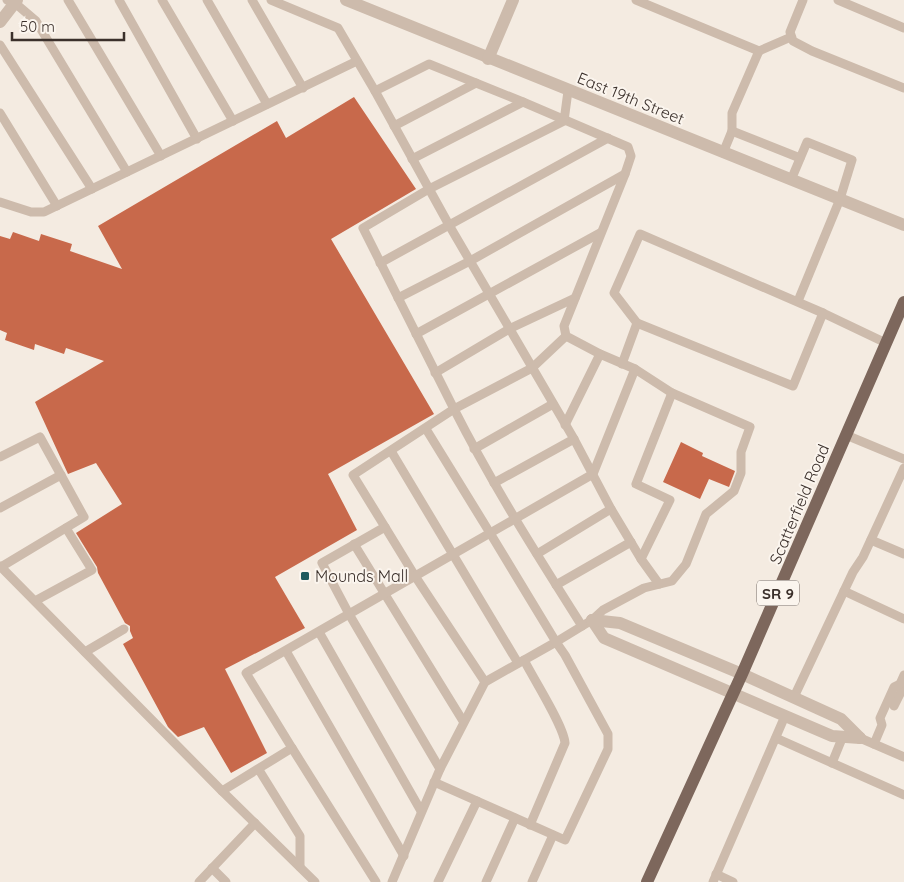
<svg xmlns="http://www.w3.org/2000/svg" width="904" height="882" viewBox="0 0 904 882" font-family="Quicksand,sans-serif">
	<rect width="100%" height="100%" fill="#f4ebe1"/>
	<!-- building -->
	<g fill="#c8694b">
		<polygon points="354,97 416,189 331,239 434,414 328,474 357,530 275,577 305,628 225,669 267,753 231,773 204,727 178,737 168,727 123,644 133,638 130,631 130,626 125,623 98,573 97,567 76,533 122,504 96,463 68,474 35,402 104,361 66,348 64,354 35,344 34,350 5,340 7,333 0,330 0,236 10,239 13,232 39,241 41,234 72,244 70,251 122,269 98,226 277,121 286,138"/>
		<polygon points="681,442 703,453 702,456 735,471 729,487 709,479 700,499 663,482"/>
	</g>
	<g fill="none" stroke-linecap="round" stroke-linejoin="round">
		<!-- lane -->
		<g stroke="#cdbbac" stroke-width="9">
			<polyline points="7,0 15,3 36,21 127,172"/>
			<polyline points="68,0 161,156"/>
			<polyline points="119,0 197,139"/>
			<polyline points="162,0 233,121"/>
			<polyline points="207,0 267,104"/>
			<polyline points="252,0 303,88"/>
			<polyline points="271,0 338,28 375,91 449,225 574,439 611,509 537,554"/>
			<polyline points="636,0 759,51 732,113 732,131 723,153"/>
			<polyline points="803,0 790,32 793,41 812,51 904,88"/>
			<polyline points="838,0 904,28"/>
			<polyline points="0,45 92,189"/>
			<polyline points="759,51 791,37"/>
			<polyline points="375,91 429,64 523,102 628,147 631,156 625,174 564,326 566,336 600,354 635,369 672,393 750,427 741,452 741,473 734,491 706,514 686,564 672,581 644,588 603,610 592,620 556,642 485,682 440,769 392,882"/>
			<polyline points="0,113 57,206"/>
			<polyline points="394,126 476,83"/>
			<polyline points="732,131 800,158"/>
			<polyline points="412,159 523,102"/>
			<polyline points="791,180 807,142 852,160 840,199 798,301"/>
			<polyline points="0,202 31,212 44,212 357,61"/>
			<polyline points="380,263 608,138"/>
			<polyline points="398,298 470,261 625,174"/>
			<polyline points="637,323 614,293 640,234 823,313"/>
			<polyline points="416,334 600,233"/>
			<path d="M566 336 532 368 454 409C492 484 537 555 582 626"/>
			<polyline points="622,364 637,323 793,386 823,313 886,343"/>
			<polyline points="435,373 509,329 575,298"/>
			<polyline points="565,425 600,354"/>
			<polyline points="426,429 490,533 556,642 565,655 608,734 608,749 565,840 434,782"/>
			<polyline points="846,435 904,459"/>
			<polyline points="474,449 553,404"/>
			<polyline points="391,451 518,663"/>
			<polyline points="0,457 40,437 84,517 1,567"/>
			<polyline points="494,483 574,439"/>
			<polyline points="0,508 61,475"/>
			<polyline points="611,509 641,559"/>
			<polyline points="385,527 415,576 485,682"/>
			<polyline points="871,540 904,554"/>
			<polyline points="354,544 463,721"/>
			<polyline points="0,566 222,791"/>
			<polyline points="659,584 641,559 670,500 636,484 672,393"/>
			<polyline points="556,585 631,542"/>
			<polyline points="844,591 904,619"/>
			<polyline points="35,601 92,570 66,528"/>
			<polyline points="319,632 421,811"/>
			<polyline points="286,651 404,856"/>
			<polyline points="85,652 124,629"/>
			<path d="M524 660C533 678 564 726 565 743L530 825"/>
			<polyline points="794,697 853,572 863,557 904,468"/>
			<polyline points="894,706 902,690 900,684"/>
			<polyline points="776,738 904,795"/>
			<polyline points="860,738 904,757"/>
			<polyline points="874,744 882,725 880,718 894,687 900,684 904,675"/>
			<polyline points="292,748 376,882"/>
			<polyline points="832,763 843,736"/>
			<polyline points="440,769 349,614 593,474 635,369"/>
			<polyline points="259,770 300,836 300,867"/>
			<polyline points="212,868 226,882"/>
			<polyline points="716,874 733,882"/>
			<polyline points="199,882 255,823"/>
			<polyline points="315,882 222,791 292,748 246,673 349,614 322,563 385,527 353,475 454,409 363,228 429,189 564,121 568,91"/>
			<polyline points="438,882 477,801"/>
			<polyline points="486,882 515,818"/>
			<polyline points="532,882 553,835"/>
			<polyline points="713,882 785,716"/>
		</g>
		<!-- street -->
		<g stroke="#cdbbac" stroke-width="12">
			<polyline points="346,0 904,225"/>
			<polyline points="0,22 17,0"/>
			<polyline points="488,59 513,0"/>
			<polyline points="592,620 604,638 832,736 860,738"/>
			<polyline points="592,620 620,623 742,674 841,719 860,738"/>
		</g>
		<!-- primary -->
		<polyline stroke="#7d675c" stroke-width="12" points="647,882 742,674 904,302"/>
	</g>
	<!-- markers -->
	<rect fill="#1f5a5e" stroke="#fbf5ee" stroke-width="2" x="300" y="571" width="10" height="10" rx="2.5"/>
	<g text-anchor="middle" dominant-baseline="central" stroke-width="4" stroke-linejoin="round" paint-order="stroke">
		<!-- shield labels -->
		<rect fill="#fbf5ee" stroke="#756b66" stroke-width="1" x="757" y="580.5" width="42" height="25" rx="4"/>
		<g font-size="15" font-weight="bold" fill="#3b302b">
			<text x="778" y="593">SR 9</text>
		</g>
		<!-- street labels -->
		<g font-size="16" fill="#3b302b" stroke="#fbf5ee">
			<text transform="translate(631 98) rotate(22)">East 19th Street</text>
			<text transform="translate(799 504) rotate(-67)">Scatterfield Road</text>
		</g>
		<!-- poi labels -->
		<g font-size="16" fill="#3b302b" stroke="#fbf5ee" text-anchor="start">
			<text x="315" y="576">Mounds Mall</text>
		</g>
	</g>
	<!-- scale -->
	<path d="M12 32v8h112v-8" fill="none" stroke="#3b302b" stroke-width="2.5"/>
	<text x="20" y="32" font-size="15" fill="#3b302b" stroke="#fbf5ee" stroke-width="4" paint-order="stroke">50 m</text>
</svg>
